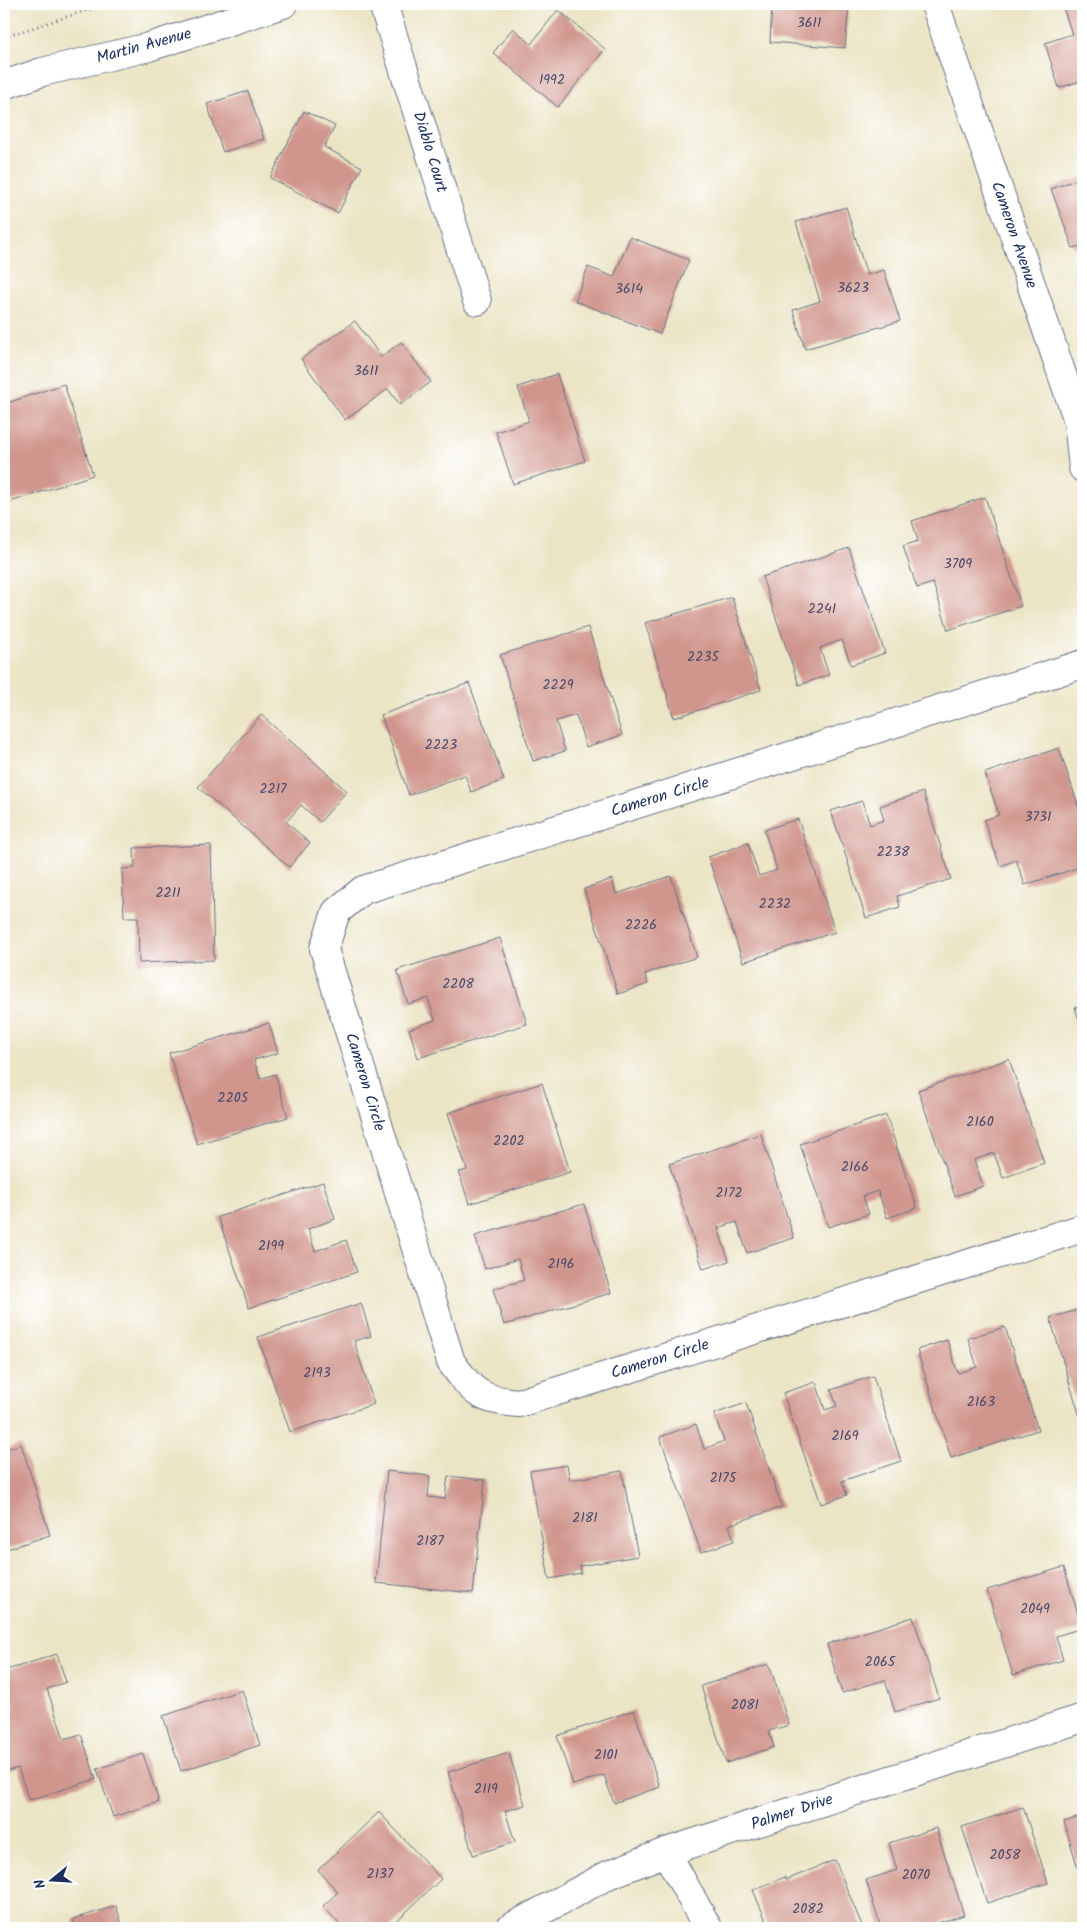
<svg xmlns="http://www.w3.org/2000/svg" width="1087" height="1932" viewBox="0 0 1087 1932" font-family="Kalam,sans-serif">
	<rect width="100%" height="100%" fill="#fff"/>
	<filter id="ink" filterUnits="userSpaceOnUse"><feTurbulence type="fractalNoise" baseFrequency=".02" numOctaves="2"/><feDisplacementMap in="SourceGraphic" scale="10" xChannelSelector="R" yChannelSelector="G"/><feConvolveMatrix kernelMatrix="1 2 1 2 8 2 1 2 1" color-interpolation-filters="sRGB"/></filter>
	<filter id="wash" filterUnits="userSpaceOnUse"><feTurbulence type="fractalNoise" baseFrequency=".0096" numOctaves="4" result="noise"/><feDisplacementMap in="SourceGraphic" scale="20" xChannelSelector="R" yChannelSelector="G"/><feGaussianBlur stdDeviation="1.12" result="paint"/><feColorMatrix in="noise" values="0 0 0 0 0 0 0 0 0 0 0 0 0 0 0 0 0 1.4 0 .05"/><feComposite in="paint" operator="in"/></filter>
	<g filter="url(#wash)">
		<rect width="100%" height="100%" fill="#ebe4c5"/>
		<g id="blocks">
			<!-- building -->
			<g fill="#d0968d">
				<polygon points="772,4 849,4 845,48 770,42"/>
				<polygon points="1062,4 1083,4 1083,80 1059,88 1045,43 1072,34"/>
				<polygon points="558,10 605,49 558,107 493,53 513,28 531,44"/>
				<polygon points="248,91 264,139 223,152 207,104"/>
				<polygon points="304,111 335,126 324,147 362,167 338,213 270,178"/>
				<polygon points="1083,177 1083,245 1073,248 1051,189"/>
				<polygon points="846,207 867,275 884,270 900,321 805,349 793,310 820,301 796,222"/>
				<polygon points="630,237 689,260 660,334 575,301 588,267 614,277"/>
				<polygon points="355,321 381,357 401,342 431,382 400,405 388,389 345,420 301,359"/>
				<polygon points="557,374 585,461 513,484 496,432 529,421 518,387"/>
				<polygon points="64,384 93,475 4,504 4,404"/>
				<polygon points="985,497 1021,606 948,630 933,583 917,588 903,546 918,541 912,521"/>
				<polygon points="849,548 885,653 851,665 842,640 820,648 829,675 799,685 762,577"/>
				<polygon points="732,597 761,690 674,718 645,623"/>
				<polygon points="588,627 622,735 586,747 576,715 556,721 565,751 533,761 500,655"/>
				<polygon points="469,683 504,780 471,792 465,775 409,795 381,715"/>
				<polygon points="261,715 347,791 320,822 301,805 286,822 310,843 289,867 198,787"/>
				<polygon points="1059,748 1083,820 1083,866 1025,885 1016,860 1000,866 984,820 999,815 985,773"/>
				<polygon points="923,792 951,879 897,896 900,907 866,918 831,811 862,801 870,825 884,820 880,806"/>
				<polygon points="798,819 835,932 743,962 708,857 748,843 759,876 777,870 764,830"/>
				<polygon points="211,845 214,960 139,963 138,917 124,917 122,869 135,868 134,848"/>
				<polygon points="671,876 697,957 645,974 648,984 618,994 584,889 612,879 616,894"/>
				<polygon points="500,938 527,1024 418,1058 409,1029 435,1020 428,998 408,1004 397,970"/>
				<polygon points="1083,1005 1083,1033 1075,1007"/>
				<polygon points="269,1023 278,1053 254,1060 260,1079 275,1074 288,1117 197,1144 169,1053"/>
				<polygon points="1009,1059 1044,1163 1003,1178 994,1153 974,1160 983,1186 955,1196 918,1090"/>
				<polygon points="542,1083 570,1172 469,1204 459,1172 467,1170 448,1113"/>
				<polygon points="886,1115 917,1208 887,1218 878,1191 863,1196 869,1214 828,1227 800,1144"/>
				<polygon points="761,1134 794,1238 747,1253 737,1222 718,1228 729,1261 703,1269 669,1164"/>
				<polygon points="323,1182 335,1219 308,1229 315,1251 346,1240 357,1272 249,1308 218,1217"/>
				<polygon points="584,1204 611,1293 504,1325 493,1289 524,1280 518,1259 485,1269 475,1236"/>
				<polygon points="361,1303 371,1336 354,1341 374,1404 290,1432 258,1337"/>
				<polygon points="1081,1309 1083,1316 1083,1427 1050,1318"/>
				<polygon points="1005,1327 1038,1430 951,1458 917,1350 947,1340 958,1373 977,1367 968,1338"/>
				<polygon points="873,1376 901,1461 842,1481 847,1495 821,1504 783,1393 816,1382 825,1410 837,1406 831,1390"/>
				<polygon points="746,1403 782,1507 729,1525 734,1541 701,1552 660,1437 696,1424 704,1449 724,1441 714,1414"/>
				<polygon points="21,1444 50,1535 4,1550 4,1450"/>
				<polygon points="567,1465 570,1480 622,1471 638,1556 580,1566 581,1573 549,1579 530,1471"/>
				<polygon points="387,1471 430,1476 428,1497 445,1499 448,1476 485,1480 473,1593 376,1583"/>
				<polygon points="1064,1567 1082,1628 1056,1636 1063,1660 1013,1675 987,1590"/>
				<polygon points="913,1617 939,1698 895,1712 885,1680 842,1693 827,1644"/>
				<polygon points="57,1654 66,1682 47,1689 64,1739 81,1734 96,1779 29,1800 18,1768 4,1772 4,1671"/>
				<polygon points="769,1664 789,1725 769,1731 774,1747 726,1763 701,1686"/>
				<polygon points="242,1690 260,1745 181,1771 163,1716"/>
				<polygon points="634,1710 660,1787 614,1803 604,1775 573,1785 557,1736"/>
				<polygon points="509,1753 525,1805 505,1811 515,1842 473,1855 448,1772"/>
				<polygon points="143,1754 159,1802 113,1817 97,1769"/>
				<polygon points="1023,1807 1048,1883 987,1903 962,1827"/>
				<polygon points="379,1812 441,1879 389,1928 343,1928 323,1906 338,1892 318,1870"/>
				<polygon points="1083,1816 1083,1874 1080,1875 1064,1822"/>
				<polygon points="936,1828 964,1915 921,1928 881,1928 866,1880 897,1870 889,1843"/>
				<polygon points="835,1860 863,1928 769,1928 753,1890 785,1877 786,1880"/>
				<polygon points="116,1906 123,1928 75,1928 73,1919"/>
			</g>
		</g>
	</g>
	<g filter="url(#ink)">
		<use href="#blocks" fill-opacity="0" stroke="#646e82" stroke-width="1"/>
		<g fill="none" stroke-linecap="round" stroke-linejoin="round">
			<defs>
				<g id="street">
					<polyline points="383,4 477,301"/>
					<polyline points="935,4 1078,421 1083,468"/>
					<polyline points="4,85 42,72 149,47 283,4"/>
					<path d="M1083 664 363 890 336 912 324 949 451 1362C474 1393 479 1400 519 1403L1083 1228"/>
					<polyline points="666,1852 708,1928"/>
					<polyline points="510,1928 608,1875 666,1852 1083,1718"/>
				</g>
			</defs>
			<!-- street casing -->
			<use href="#street" stroke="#646e82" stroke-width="30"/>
			<!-- path -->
			<polyline stroke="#646e82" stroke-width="3" stroke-dasharray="1 4" stroke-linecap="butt" points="4,37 106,4"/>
			<!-- street -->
			<use href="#street" stroke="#fff" stroke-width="28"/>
		</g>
	</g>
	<g text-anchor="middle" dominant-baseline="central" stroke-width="4" stroke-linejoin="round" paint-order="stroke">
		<!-- number labels -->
		<g font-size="14" fill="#48496a">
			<text x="809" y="23">3611</text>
			<text x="552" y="80">1992</text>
			<text x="853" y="288">3623</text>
			<text x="629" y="289">3614</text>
			<text x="366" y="371">3611</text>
			<text x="958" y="564">3709</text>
			<text x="822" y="609">2241</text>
			<text x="703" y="657">2235</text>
			<text x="558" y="685">2229</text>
			<text x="441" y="745">2223</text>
			<text x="273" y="789">2217</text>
			<text x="1038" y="817">3731</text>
			<text x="893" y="852">2238</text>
			<text x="168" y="893">2211</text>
			<text x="775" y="904">2232</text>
			<text x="641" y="925">2226</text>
			<text x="458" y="984">2208</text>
			<text x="233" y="1098">2205</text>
			<text x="980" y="1122">2160</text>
			<text x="509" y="1141">2202</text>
			<text x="855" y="1167">2166</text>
			<text x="729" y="1193">2172</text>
			<text x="271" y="1246">2199</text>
			<text x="561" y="1264">2196</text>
			<text x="317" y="1373">2193</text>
			<text x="981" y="1402">2163</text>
			<text x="845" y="1436">2169</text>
			<text x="723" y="1478">2175</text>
			<text x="585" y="1518">2181</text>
			<text x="430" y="1541">2187</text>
			<text x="1035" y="1609">2049</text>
			<text x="880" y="1662">2065</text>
			<text x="745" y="1705">2081</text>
			<text x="606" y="1755">2101</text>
			<text x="486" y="1789">2119</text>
			<text x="1005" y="1855">2058</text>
			<text x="380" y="1874">2137</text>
			<text x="916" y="1875">2070</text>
			<text x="808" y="1909">2082</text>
		</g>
		<!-- street labels -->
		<g font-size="16" fill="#1b2f5e" stroke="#fff">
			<text transform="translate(144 46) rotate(-15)">Martin Avenue</text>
			<text transform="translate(430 152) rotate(73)">Diablo Court</text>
			<text transform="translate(1014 235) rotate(71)">Cameron Avenue</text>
			<text transform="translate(660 797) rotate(-17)">Cameron Circle</text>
			<text transform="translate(365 1082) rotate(73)">Cameron Circle</text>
			<text transform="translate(660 1359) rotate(-17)">Cameron Circle</text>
			<text transform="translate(792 1812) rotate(-18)">Palmer Drive</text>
		</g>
	</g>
	<!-- margin -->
	<rect width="1087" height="1932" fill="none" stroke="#fff" stroke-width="20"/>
	<!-- north arrow -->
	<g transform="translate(52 1880) rotate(252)" stroke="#ffffff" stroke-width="4" paint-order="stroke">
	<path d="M0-4L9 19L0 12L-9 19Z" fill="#1b2f5e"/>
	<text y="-8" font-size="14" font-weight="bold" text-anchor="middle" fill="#1b2f5e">N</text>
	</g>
</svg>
